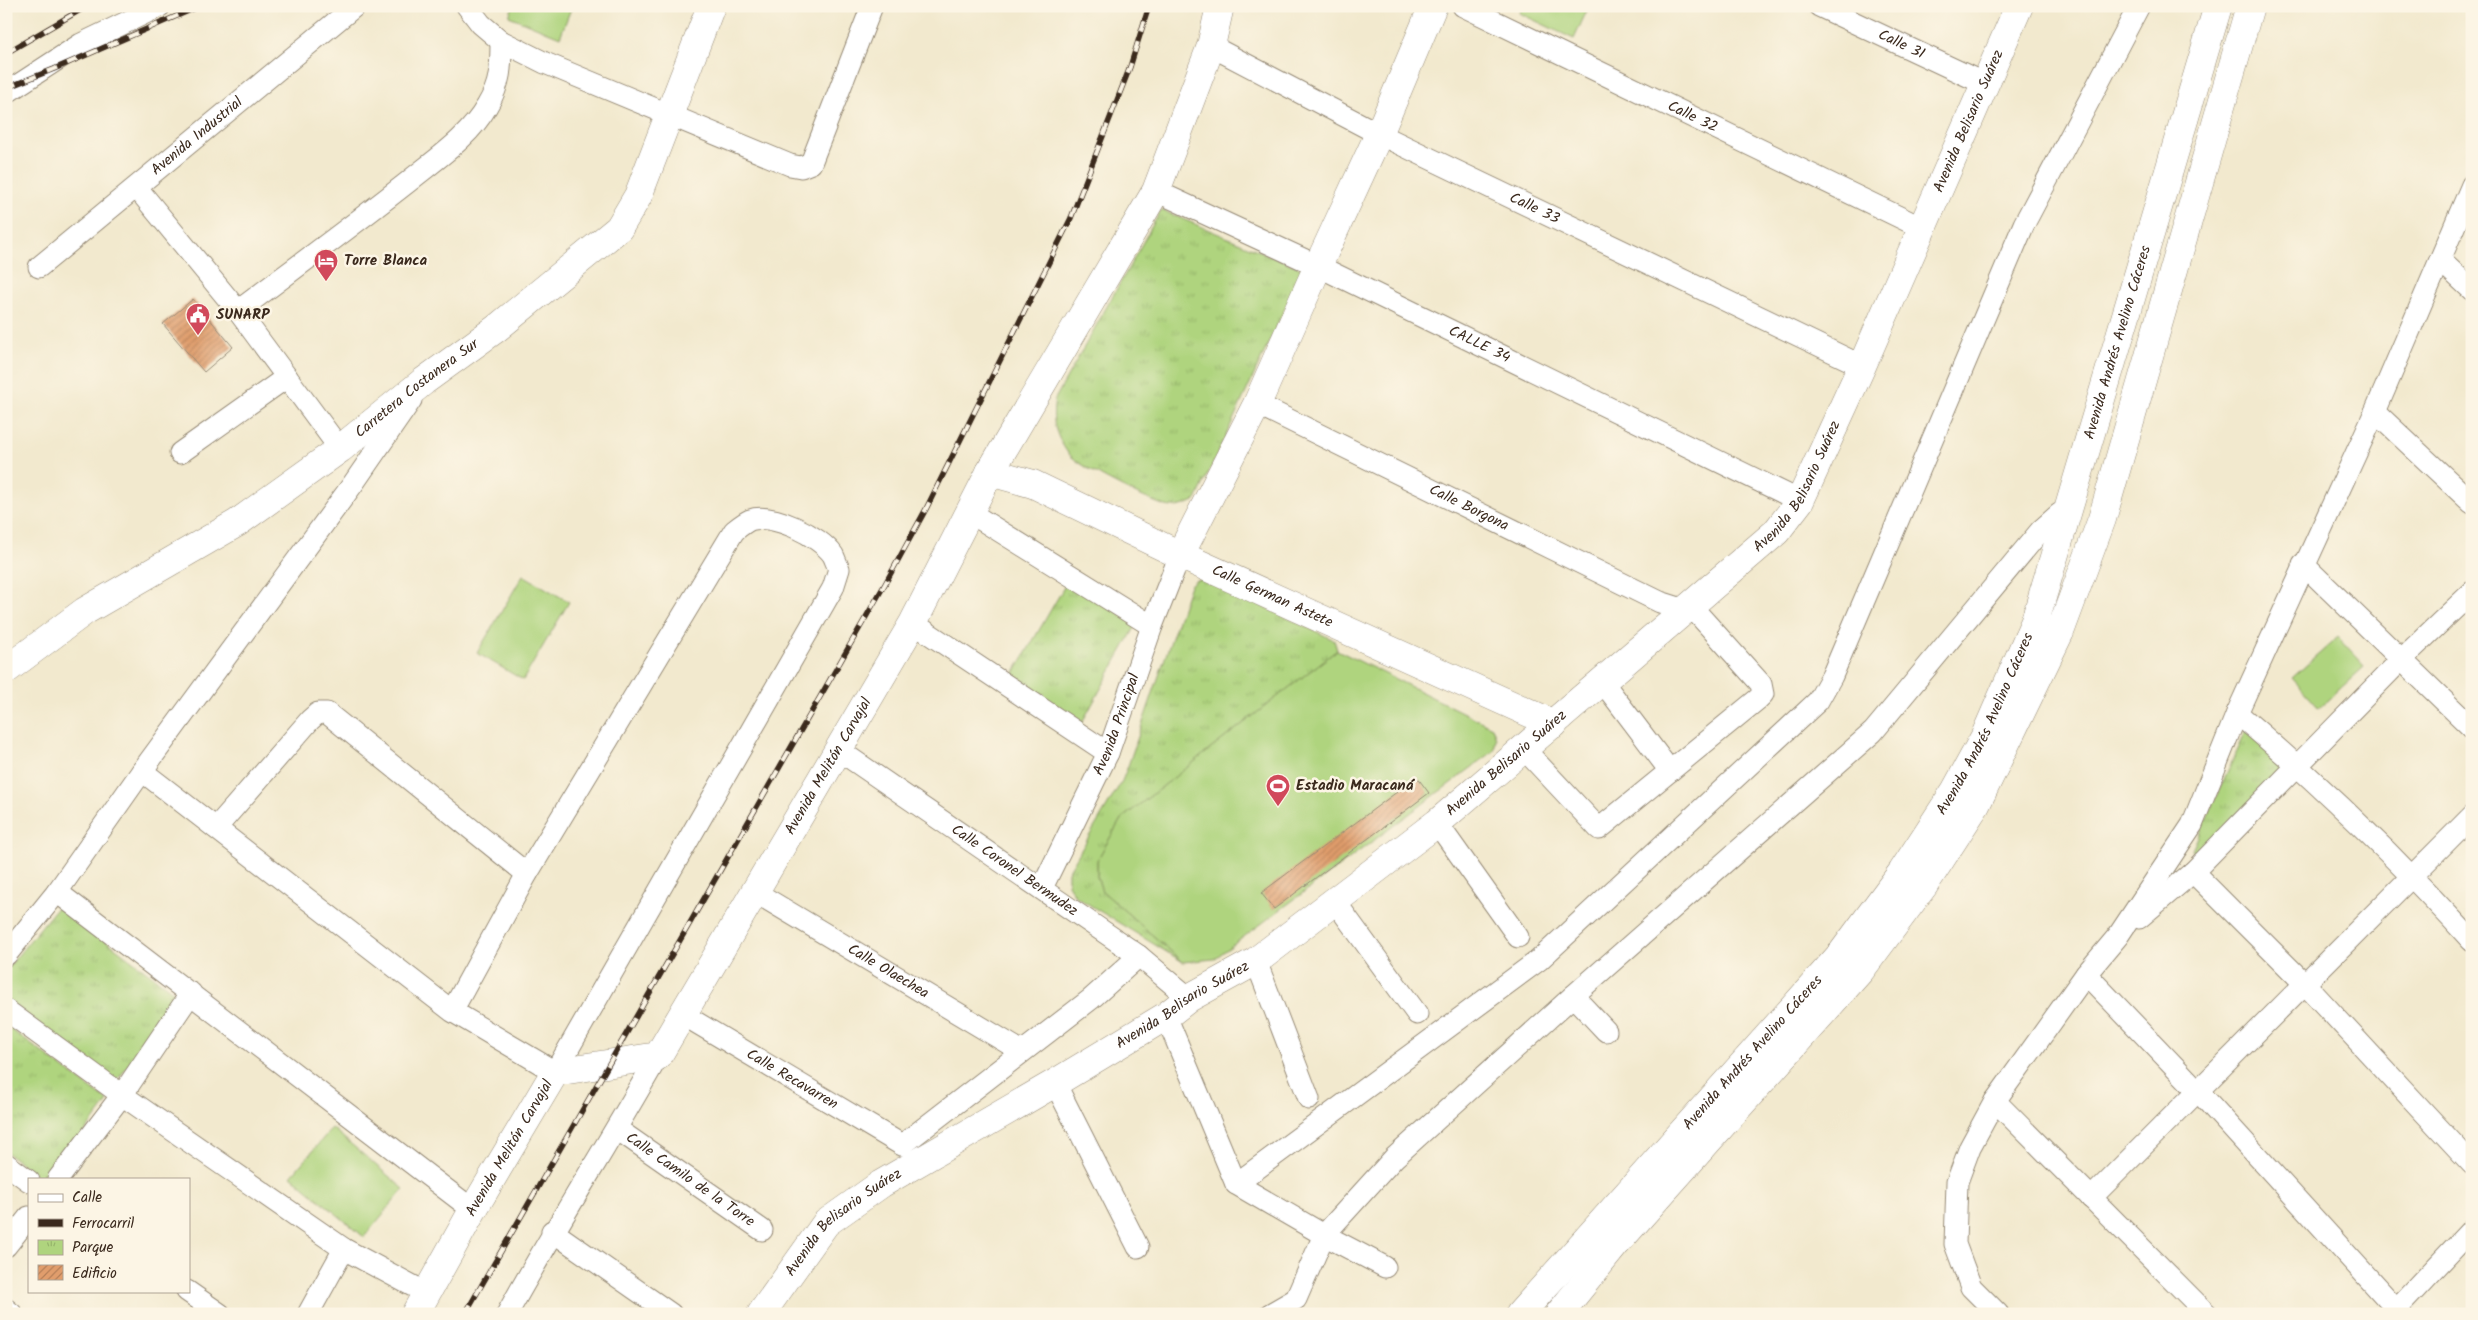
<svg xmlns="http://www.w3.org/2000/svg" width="2478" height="1320" viewBox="0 0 2478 1320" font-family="Kalam,sans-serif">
	<defs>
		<pattern id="park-tufts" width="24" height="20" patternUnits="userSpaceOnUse" patternTransform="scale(1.25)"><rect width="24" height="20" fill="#afd47e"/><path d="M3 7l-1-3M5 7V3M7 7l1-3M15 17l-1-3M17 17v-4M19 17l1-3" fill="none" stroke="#97b66c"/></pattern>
		<pattern id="building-hatch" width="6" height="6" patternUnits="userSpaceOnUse" patternTransform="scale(1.25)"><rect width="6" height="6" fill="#e09d6c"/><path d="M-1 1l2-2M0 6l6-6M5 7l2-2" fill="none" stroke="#b78058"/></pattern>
	</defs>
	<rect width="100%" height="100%" fill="#fcf5e5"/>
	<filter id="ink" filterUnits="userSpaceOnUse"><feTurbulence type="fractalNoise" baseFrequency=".02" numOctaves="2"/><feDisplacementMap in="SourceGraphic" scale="10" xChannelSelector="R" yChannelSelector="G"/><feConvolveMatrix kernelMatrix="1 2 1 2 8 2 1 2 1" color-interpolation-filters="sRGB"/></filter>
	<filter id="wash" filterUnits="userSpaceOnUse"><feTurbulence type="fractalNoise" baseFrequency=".0096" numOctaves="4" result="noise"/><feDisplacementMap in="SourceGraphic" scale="20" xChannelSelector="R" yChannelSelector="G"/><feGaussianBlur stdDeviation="1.12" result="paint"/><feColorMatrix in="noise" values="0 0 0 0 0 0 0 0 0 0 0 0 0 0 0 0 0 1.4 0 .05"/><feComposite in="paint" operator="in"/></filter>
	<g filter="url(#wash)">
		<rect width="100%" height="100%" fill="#f2e9ce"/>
		<!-- grass -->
		<g fill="#afd47e" stroke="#757f4e">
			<polygon points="513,6 572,6 560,37 509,16"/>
			<polygon points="1522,6 1589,6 1574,39 1519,13"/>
			<polygon points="523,575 569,602 523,680 477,653"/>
			<polygon points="2338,637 2365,666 2319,708 2292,678"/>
			<polygon points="1337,650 1492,727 1496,738 1494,751 1214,959 1183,962 1102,891 1097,877 1097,860 1121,819"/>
			<polygon points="332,1128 404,1189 364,1237 291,1176"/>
		</g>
		<!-- park -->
		<g fill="url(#park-tufts)" stroke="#757f4e">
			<path d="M1161 210 1303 269 1196 500C1186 505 1177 509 1166 506 1148 501 1078 467 1068 453 1055 435 1051 420 1055 399Z"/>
			<polygon points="1205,579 1334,640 1337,650 1121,819 1097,860 1097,877 1102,891 1183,962 1075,896 1068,884 1068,872 1122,781 1128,766 1190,585 1196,580"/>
			<polygon points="1067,582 1137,624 1080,726 1009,682"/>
			<polygon points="2250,722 2290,763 2198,857 2192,850"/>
			<polygon points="59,905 179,996 116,1082 6,999 6,970"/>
			<polygon points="6,1026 108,1101 49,1179 41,1179 6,1152"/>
		</g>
		<g id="blocks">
			<!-- building -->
			<g fill="url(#building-hatch)">
				<polygon points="193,299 233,347 204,372 163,324"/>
				<polygon points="1417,777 1429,793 1274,909 1261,893"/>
			</g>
		</g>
	</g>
	<g filter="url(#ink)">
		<use href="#blocks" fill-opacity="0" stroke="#968a76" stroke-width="1"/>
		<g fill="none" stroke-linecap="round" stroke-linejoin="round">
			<defs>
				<g id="street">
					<polyline points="467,6 481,24 501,41 545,63 790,165 801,167 811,163 872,6"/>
					<path id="s1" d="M1463 6 1922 228"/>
					<path id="s2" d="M1819 6 1985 84"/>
					<path id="s3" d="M1211 46 1379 134 1862 366"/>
					<polyline points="6,93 81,44 160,6"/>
					<polyline points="137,188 238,311 340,449"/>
					<path id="s4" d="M1156 191 1318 266 1800 501"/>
					<polyline points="2440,260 2472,290"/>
					<path id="s5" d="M39 267 355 6"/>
					<path d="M238 311C295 268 352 226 408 182 436 159 469 138 487 106 501 83 501 67 501 41"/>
					<path id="s6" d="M1257 404 1660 602 1698 614 1761 684 1763 694 1758 699 1599 829 1525 750"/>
					<polyline points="2375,412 2472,503"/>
					<polyline points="180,453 287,377"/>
					<polyline points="969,512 1152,626"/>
					<polyline points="2303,564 2472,728"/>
					<polyline points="913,623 1108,753"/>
					<polyline points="1602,681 1670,771"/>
					<path d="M2237 713C2320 784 2398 859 2472 941"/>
					<path id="s7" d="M837 749 1139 956 1189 998"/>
					<path d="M142 771 452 1011 555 1072 833 588 839 569C837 565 835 559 833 555 820 536 772 512 750 520 745 522 739 527 734 531L527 874 452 1011"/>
					<polyline points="1437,823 1518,937"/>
					<polyline points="216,828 310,720 318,713 327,713 527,874"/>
					<polyline points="2193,872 2305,984 2472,1164"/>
					<path id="s8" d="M1042 888 1108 753 1152 626 1180 555"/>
					<polyline points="57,892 473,1210"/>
					<path id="s9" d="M755 892 1021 1051"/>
					<polyline points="1334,900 1417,1014"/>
					<polyline points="2139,918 2193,872 2402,659 2472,592"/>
					<polyline points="6,955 57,892 142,771 353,484 411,400"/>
					<polyline points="1256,961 1309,1099"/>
					<polyline points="2086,974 2198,1091 2401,1314"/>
					<polyline points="1573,996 1606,1031"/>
					<polyline points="6,1010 122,1095 344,1249 426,1293"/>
					<path id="s10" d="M682 1014 902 1145 1091 999 1139 956"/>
					<polyline points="1166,1016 1236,1184 1324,1235 1385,1267"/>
					<polyline points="1055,1083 1138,1247"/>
					<polyline points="1995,1101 2207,1314"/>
					<path id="s11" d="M617 1129 762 1230"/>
					<polyline points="6,1164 29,1181"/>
					<polyline points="58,1179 122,1095 191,993"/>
					<polyline points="1236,1184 1539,960 1818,701 1832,676 2024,224 2139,6"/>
					<polyline points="2091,1198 2472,816"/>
					<polyline points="552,1231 671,1314"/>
					<polyline points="6,1246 29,1217"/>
					<polyline points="187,1291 220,1314"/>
					<polyline points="6,1309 12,1314"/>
					<polyline points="308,1314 344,1249"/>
					<path d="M507 1314C555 1227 609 1143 658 1056"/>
					<polyline points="1270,1314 1296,1299 1324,1235 1394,1158 1573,996 1873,732 2041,530 2059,514 2068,513"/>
					<polyline points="1998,1314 1971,1287 1955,1244 1957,1182 1970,1147 1995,1101 2086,974 2118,936 2192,825 2237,713 2375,412 2472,185"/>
					<polyline points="2392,1314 2472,1229"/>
				</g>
				<g id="secondary">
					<path id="s12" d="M990 472 1033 484 1180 555 1554 724"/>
					<polyline points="1180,555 1257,404 1318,266 1379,134 1433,6"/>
					<path id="s13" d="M415 1314 473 1210 555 1072 658 1056 913 623 990 472 1156 191 1211 46 1220 6"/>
					<path id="s14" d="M761 1314 826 1223 881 1184 1055 1083 1166 1016 1189 998 1256 961 1437 823 1776 532 1800 501 1862 366 2019 6"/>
				</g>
				<g id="primary">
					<path id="s15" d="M6 670 85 611 237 523 340 449 424 381 497 328 619 228 638 196 711 6"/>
				</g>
				<g id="highway">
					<path id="s16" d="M1520 1314 1842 953 1902 872 1955 791 1984 738 2035 621 2218 6"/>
					<polyline points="1559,1314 1615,1245 1860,971 1925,884 1976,805 2060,632 2102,519 2250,6"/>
				</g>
			</defs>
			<!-- street casing -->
			<use href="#street" stroke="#968a76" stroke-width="23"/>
			<!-- secondary casing -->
			<use href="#secondary" stroke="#968a76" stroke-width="29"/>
			<!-- primary casing -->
			<use href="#primary" stroke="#968a76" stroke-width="29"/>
			<!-- highway casing -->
			<use href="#highway" stroke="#968a76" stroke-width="29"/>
			<!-- street -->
			<use href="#street" stroke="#fff" stroke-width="21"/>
			<!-- secondary -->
			<use href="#secondary" stroke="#fff" stroke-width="28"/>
			<!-- primary -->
			<use href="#primary" stroke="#fff" stroke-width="28"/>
			<!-- highway -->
			<use href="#highway" stroke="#fff" stroke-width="28"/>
			<defs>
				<g id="rail">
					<polyline points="6,53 87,6"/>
					<polyline points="6,88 54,69 200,6"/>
					<polyline points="465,1314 885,584 926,509 1071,218 1130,67 1149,6"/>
				</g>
			</defs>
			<!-- rail casing -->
			<use href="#rail" stroke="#3b2a1e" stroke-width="5.5"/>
			<!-- rail -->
			<use href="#rail" stroke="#fcf5e5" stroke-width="4" stroke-dasharray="11" stroke-linecap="butt"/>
		</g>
	</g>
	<!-- icons -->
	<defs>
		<symbol id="hotel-pin" viewBox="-11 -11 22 30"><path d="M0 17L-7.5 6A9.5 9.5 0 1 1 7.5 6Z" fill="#d1495b" stroke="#fcf5e5"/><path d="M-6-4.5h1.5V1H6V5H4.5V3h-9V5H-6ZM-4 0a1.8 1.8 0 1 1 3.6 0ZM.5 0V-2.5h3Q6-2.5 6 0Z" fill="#fff"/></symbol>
		<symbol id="civic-pin" viewBox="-11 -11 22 30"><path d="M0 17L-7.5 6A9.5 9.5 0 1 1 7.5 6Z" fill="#d1495b" stroke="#fcf5e5"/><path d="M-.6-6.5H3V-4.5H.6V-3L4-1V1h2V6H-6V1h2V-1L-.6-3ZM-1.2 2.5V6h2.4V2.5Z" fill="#fff"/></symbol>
		<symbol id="stadium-pin" viewBox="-11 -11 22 30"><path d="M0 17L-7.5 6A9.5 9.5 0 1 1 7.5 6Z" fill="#d1495b" stroke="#fcf5e5"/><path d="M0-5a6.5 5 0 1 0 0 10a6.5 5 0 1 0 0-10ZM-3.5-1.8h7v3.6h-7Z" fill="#fff"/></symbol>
	</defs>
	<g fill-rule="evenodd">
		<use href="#hotel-pin" x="312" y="247" width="28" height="38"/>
		<use href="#civic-pin" x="184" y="301" width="28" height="38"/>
		<use href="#stadium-pin" x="1264" y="772" width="28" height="38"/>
	</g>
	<g text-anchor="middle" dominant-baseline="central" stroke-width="5" stroke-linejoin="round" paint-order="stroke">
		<!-- street labels -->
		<g font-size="15" fill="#3b2a1e" stroke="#fcf5e5">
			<text stroke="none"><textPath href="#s2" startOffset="91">Calle 31</textPath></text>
			<text stroke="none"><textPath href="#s1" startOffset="255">Calle 32</textPath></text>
			<text stroke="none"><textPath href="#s14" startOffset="1745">Avenida Belisario Suárez</textPath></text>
			<text stroke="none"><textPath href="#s5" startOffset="205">Avenida Industrial</textPath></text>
			<text stroke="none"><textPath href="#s3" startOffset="362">Calle 33</textPath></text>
			<text stroke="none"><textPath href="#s16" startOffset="1160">Avenida Andrés Avelino Cáceres</textPath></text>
			<text stroke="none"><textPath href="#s4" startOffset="358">CALLE 34</textPath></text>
			<text stroke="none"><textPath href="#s15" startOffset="499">Carretera Costanera Sur</textPath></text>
			<text stroke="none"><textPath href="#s14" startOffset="1340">Avenida Belisario Suárez</textPath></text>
			<text stroke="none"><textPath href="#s6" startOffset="236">Calle Borgona</textPath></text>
			<text stroke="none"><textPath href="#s12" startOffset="309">Calle German Astete</textPath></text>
			<text stroke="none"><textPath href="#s16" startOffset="755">Avenida Andrés Avelino Cáceres</textPath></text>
			<text stroke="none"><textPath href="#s8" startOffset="180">Avenida Principal</textPath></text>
			<text stroke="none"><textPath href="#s14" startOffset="935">Avenida Belisario Suárez</textPath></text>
			<text stroke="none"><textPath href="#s13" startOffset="720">Avenida Melitón Carvajal</textPath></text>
			<text stroke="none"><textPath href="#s7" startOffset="215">Calle Coronel Bermudez</textPath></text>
			<text stroke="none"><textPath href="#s9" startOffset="155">Calle Olaechea</textPath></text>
			<text stroke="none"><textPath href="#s14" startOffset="530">Avenida Belisario Suárez</textPath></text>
			<text stroke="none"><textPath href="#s16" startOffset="350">Avenida Andrés Avelino Cáceres</textPath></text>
			<text stroke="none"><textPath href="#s10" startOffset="128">Calle Recavarren</textPath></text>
			<text stroke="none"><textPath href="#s13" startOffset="191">Avenida Melitón Carvajal</textPath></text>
			<text stroke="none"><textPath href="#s11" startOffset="89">Calle Camilo de la Torre</textPath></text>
			<text stroke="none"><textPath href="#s14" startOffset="125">Avenida Belisario Suárez</textPath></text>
		</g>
		<!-- poi labels -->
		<g font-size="15" font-weight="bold" fill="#3b2a1e" stroke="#fcf5e5" text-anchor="start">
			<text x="344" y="261">Torre Blanca</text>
			<text x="216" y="315">SUNARP</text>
			<text x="1296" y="786">Estadio Maracaná</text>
		</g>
	</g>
	<!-- margin -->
	<rect width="2478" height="1320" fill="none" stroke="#fcf5e5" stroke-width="25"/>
	<!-- legend -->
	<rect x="28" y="1178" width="162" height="115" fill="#fcf5e5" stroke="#afa495"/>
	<rect x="38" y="1194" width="25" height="8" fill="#ffffff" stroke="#afa495"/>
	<text x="72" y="1202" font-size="15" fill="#3b2a1e">Calle</text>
	<rect x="38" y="1219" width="25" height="8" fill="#3b2a1e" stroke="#afa495"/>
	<text x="72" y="1228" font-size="15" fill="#3b2a1e">Ferrocarril</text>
	<rect x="38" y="1240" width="25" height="15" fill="url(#park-tufts)" stroke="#afa495"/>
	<text x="72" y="1252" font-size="15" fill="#3b2a1e">Parque</text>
	<rect x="38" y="1265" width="25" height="15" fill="url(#building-hatch)" stroke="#afa495"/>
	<text x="72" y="1278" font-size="15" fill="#3b2a1e">Edificio</text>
</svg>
